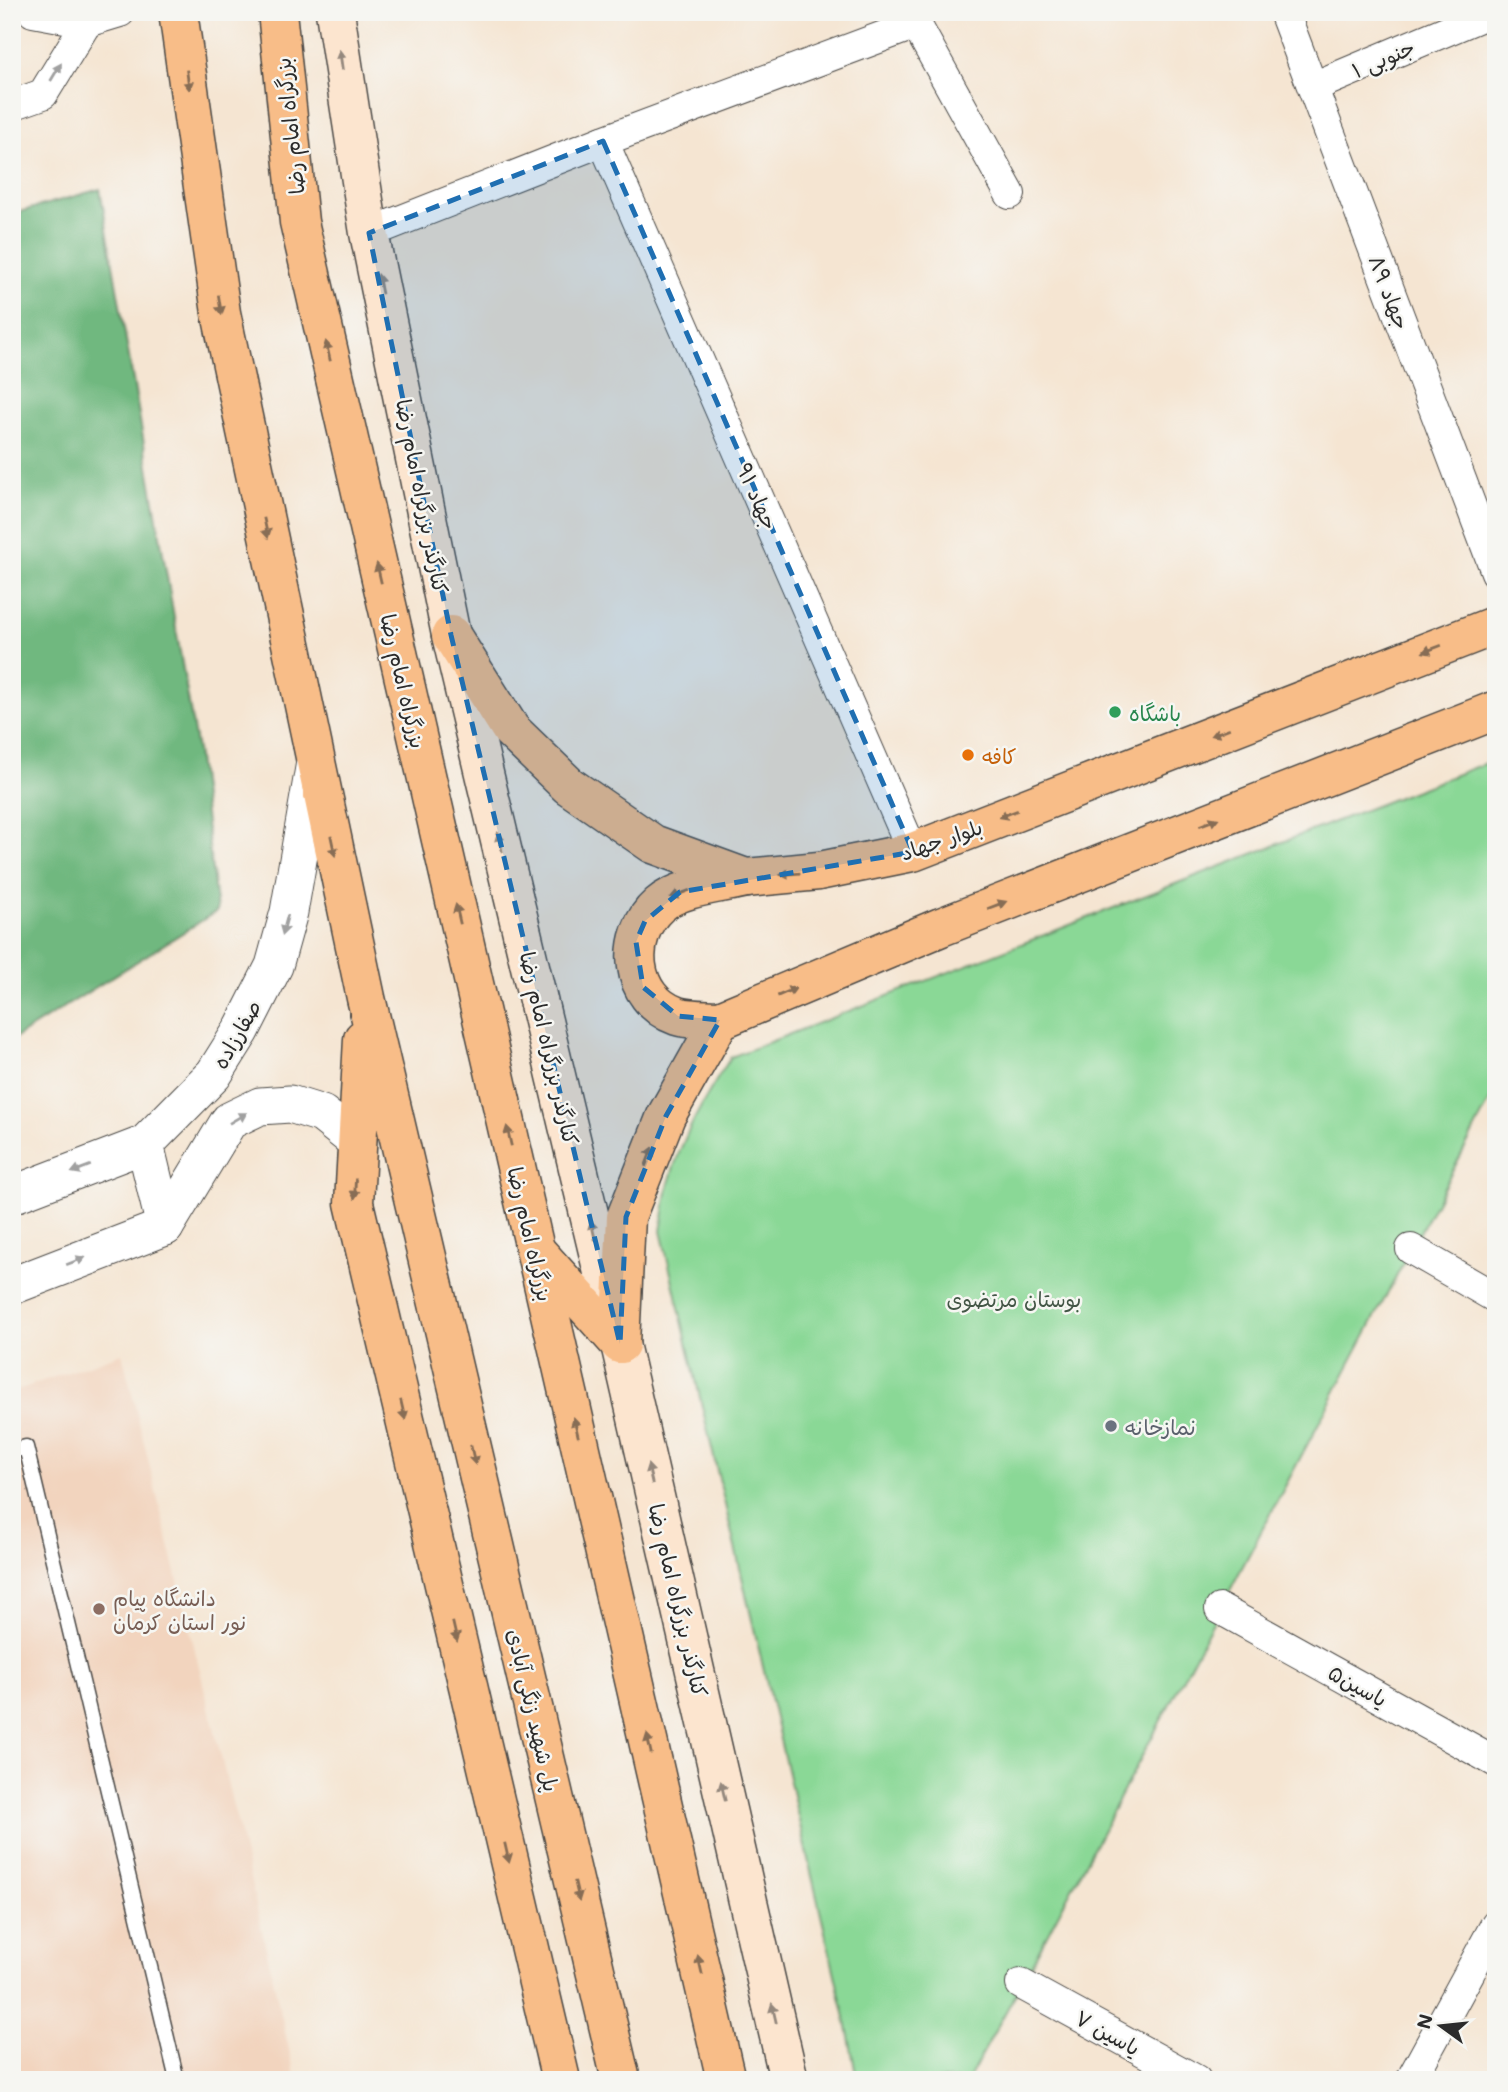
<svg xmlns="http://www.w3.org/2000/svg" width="1508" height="2092" viewBox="0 0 1508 2092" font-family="Mali,'Playpen Sans Arabic',sans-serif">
	<rect width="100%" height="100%" fill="#f6f6f2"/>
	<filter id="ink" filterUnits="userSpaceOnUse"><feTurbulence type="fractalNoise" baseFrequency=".0143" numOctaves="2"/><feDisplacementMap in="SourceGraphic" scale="14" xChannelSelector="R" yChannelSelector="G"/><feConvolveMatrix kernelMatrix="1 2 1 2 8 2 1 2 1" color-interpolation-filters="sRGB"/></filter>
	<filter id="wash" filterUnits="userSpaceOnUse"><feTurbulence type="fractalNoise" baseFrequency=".00686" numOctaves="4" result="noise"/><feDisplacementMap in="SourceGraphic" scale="28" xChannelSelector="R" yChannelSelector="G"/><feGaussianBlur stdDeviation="1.57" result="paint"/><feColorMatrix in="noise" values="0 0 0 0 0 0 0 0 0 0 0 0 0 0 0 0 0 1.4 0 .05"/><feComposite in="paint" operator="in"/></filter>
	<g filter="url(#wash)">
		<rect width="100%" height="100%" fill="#f5e5d2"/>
		<!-- built -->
		<polygon fill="#f2d4be" points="122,1353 238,1826 296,2080 12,2080 12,1392"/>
		<!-- green -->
		<path fill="#8ad896" stroke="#5a8260" stroke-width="2" d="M1496 759V1089L1021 1984 968 2080H857L847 2026 661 1231C664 1215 665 1198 669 1183 682 1136 705 1097 731 1057Z"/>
		<!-- forest -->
		<polygon fill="#6fb87f" stroke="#4d7255" stroke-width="2" points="100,189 197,750 217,911 12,1040 12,214"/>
	</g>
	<g filter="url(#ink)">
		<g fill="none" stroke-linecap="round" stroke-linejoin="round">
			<defs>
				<polyline id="service" points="12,1451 26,1447 177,2080"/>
				<g id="minor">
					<polyline points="33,12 87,22 120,12"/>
					<polyline points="1284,12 1496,572"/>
					<polyline points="1313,87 1491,12"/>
					<polyline points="12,105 43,94 87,22"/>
					<polyline points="603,141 913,852"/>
					<polyline points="369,233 603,141 916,24 1010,194"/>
					<polyline points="1411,1249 1496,1298"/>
					<polyline points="1220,1609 1496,1762"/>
					<polyline points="1021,1984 1196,2080"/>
					<polyline points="1411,2080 1496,1924"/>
				</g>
				<g id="tertiary">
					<polyline points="145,1144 165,1227"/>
					<polyline points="12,1195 145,1144 214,1074 241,1031 274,966 289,912 315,762"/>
					<polyline points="12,1286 165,1227 229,1121 260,1106 290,1104 322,1114 357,1142"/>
				</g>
				<polyline id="secondary" points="335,12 369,233 451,635 620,1344 789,2080"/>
				<g id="primary">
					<polyline points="451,635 511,730 569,786 653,844 746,878 819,871 913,852 1496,625"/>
					<path d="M720 1020C707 1019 689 1020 677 1016 629 999 624 936 659 905 679 887 720 884 746 878"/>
					<polyline points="620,1344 626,1217 666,1116 720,1020 941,927 1496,710"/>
				</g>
				<g id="trunk">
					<polyline points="178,12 221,313 366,998 621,2080"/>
					<polyline points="277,12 299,222 726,2080"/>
					<polyline points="363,1039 354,1203 561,2080"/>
					<polyline points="537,1252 620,1344"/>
				</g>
			</defs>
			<!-- service casing -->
			<use href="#service" stroke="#494744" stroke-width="17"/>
			<!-- minor casing -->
			<use href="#minor" stroke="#494744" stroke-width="32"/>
			<!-- tertiary casing -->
			<use href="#tertiary" stroke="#494744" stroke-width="39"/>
			<!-- secondary casing -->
			<use href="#secondary" stroke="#494744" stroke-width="41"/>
			<!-- primary casing -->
			<use href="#primary" stroke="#494744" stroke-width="41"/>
			<!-- trunk casing -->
			<use href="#trunk" stroke="#494744" stroke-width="41"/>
			<!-- service -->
			<use href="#service" stroke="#fff" stroke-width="14"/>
			<!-- minor -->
			<use href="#minor" stroke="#fff" stroke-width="30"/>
			<!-- tertiary -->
			<use href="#tertiary" stroke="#fff" stroke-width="37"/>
			<!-- secondary -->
			<use href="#secondary" stroke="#fce5cf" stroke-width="38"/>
			<!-- primary -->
			<use href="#primary" stroke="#f8bd88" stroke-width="38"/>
			<!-- trunk -->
			<use href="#trunk" stroke="#f8bd88" stroke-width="38"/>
		</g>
		<!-- one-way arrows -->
		<defs><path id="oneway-solid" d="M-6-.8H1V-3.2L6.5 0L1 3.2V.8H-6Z" transform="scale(1.75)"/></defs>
		<g fill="#94887d">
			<use href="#oneway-solid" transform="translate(341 60) rotate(-98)"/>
			<use href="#oneway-solid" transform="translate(380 284) rotate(-101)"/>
			<use href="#oneway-solid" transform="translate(500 842) rotate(-103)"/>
			<use href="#oneway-solid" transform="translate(593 1230) rotate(-103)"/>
			<use href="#oneway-solid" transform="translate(650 1474) rotate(-103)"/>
			<use href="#oneway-solid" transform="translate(723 1791) rotate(-103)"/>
			<use href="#oneway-solid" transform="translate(774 2013) rotate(-103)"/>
		</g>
		<g fill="#a0a0a0">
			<use href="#oneway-solid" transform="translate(56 72) rotate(-59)"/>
			<use href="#oneway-solid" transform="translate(285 925) rotate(105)"/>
			<use href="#oneway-solid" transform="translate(238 1118) rotate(-31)"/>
			<use href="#oneway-solid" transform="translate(81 1169) rotate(159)"/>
			<use href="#oneway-solid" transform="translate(76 1261) rotate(-21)"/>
		</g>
		<g fill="#876d55">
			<use href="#oneway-solid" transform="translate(188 80) rotate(82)"/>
			<use href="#oneway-solid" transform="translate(220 305) rotate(81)"/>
			<use href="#oneway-solid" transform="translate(328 351) rotate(-103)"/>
			<use href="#oneway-solid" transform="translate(266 528) rotate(78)"/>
			<use href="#oneway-solid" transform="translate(379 573) rotate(-103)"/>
			<use href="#oneway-solid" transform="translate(1432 649) rotate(159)"/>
			<use href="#oneway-solid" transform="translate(1220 732) rotate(159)"/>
			<use href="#oneway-solid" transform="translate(1008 814) rotate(159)"/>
			<use href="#oneway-solid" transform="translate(1209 822) rotate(-21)"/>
			<use href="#oneway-solid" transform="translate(333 846) rotate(78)"/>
			<use href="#oneway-solid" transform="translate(790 874) rotate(175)"/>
			<use href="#oneway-solid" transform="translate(680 894) rotate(159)"/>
			<use href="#oneway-solid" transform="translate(997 905) rotate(-21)"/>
			<use href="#oneway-solid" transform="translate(458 914) rotate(-103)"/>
			<use href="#oneway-solid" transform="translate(787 992) rotate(-23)"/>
			<use href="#oneway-solid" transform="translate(509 1136) rotate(-103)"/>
			<use href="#oneway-solid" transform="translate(649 1157) rotate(-69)"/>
			<use href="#oneway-solid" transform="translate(355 1189) rotate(93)"/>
			<use href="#oneway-solid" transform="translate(403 1410) rotate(77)"/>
			<use href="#oneway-solid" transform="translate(576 1427) rotate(-103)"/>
			<use href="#oneway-solid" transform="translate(473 1455) rotate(77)"/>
			<use href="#oneway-solid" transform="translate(455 1632) rotate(77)"/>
			<use href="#oneway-solid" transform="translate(649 1744) rotate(-103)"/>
			<use href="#oneway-solid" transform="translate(507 1853) rotate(77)"/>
			<use href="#oneway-solid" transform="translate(577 1891) rotate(77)"/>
			<use href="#oneway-solid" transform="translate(700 1965) rotate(-103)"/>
		</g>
	</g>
	<!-- marked area -->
	<path fill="#1f6fb2" fill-opacity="0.2" stroke="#1f6fb2" stroke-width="5" stroke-dasharray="14 9" stroke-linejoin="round" d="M603 141 913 852 680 892 645 921 636 942 643 987 678 1016 720 1020 666 1116 626 1217 620 1344 451 635 369 233Z"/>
	<!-- markers -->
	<circle fill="#2e9e5b" stroke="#f6f6f2" stroke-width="2.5" cx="1115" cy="712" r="7"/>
	<circle fill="#e8710a" stroke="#f6f6f2" stroke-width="2.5" cx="968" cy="755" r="7"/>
	<circle fill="#6b7280" stroke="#f6f6f2" stroke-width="2.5" cx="1111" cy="1426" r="7"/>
	<circle fill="#8d6e63" stroke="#f6f6f2" stroke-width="2.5" cx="99" cy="1609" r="7"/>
	<g text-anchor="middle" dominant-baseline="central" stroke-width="5" stroke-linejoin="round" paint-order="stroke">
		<!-- street labels -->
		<g font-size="21" fill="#2b2b2b" stroke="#f6f6f2">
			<text transform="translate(1383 58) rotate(-23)">۱ جنوبی</text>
			<text transform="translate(289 126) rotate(-96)">بزرگراه امام رضا</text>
			<text transform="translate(1390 292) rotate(69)">جهاد ۸۹</text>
			<text transform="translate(423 496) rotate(79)">کنارگذر بزرگراه امام رضا</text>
			<text transform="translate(758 496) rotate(66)">جهاد ۹۱</text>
			<text transform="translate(404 681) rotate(77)">بزرگراه امام رضا</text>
			<text transform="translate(941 839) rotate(-19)">بلوار جهاد</text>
			<text transform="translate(236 1034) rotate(-60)">صفارزاده</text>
			<text transform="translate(550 1048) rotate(77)">کنارگذر بزرگراه امام رضا</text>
			<text transform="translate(531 1234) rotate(77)">بزرگراه امام رضا</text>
			<text transform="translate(679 1600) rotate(77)">کنارگذر بزرگراه امام رضا</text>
			<text transform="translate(1358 1685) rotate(29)">یاسین۵</text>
			<text transform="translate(534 1710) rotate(77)">پل شهید زنگی آبادی</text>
			<text transform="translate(1108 2032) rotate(29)">یاسین ۷</text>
		</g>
		<!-- leisure labels -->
		<g font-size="21" fill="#27864d" stroke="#f6f6f2" text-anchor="start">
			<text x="1129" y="712">باشگاه</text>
		</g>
		<!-- food labels -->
		<g font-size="21" fill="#c56008" stroke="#f6f6f2" text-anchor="start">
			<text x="982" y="755">کافه</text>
		</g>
		<!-- park labels -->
		<g font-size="21" fill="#435646" stroke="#f6f6f2">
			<text x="1014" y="1298">بوستان مرتضوی</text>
		</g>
		<!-- worship labels -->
		<g font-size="21" fill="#5b616d" stroke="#f6f6f2" text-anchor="start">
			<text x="1125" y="1426">نمازخانه</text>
		</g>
		<!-- education labels -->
		<g font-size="21" fill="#785e54" stroke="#f6f6f2" text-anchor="start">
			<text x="113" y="1597">دانشگاه پیام<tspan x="113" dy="24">نور استان کرمان</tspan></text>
		</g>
	</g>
	<!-- margin -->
	<rect width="1508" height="2092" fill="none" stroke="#f6f6f2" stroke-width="42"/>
	<!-- north arrow -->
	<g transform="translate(1441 2026) rotate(285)" stroke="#f6f6f2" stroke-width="5" paint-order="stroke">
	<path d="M0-5L12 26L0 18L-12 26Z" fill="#2b2b2b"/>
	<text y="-10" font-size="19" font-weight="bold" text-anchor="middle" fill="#2b2b2b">N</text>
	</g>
</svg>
